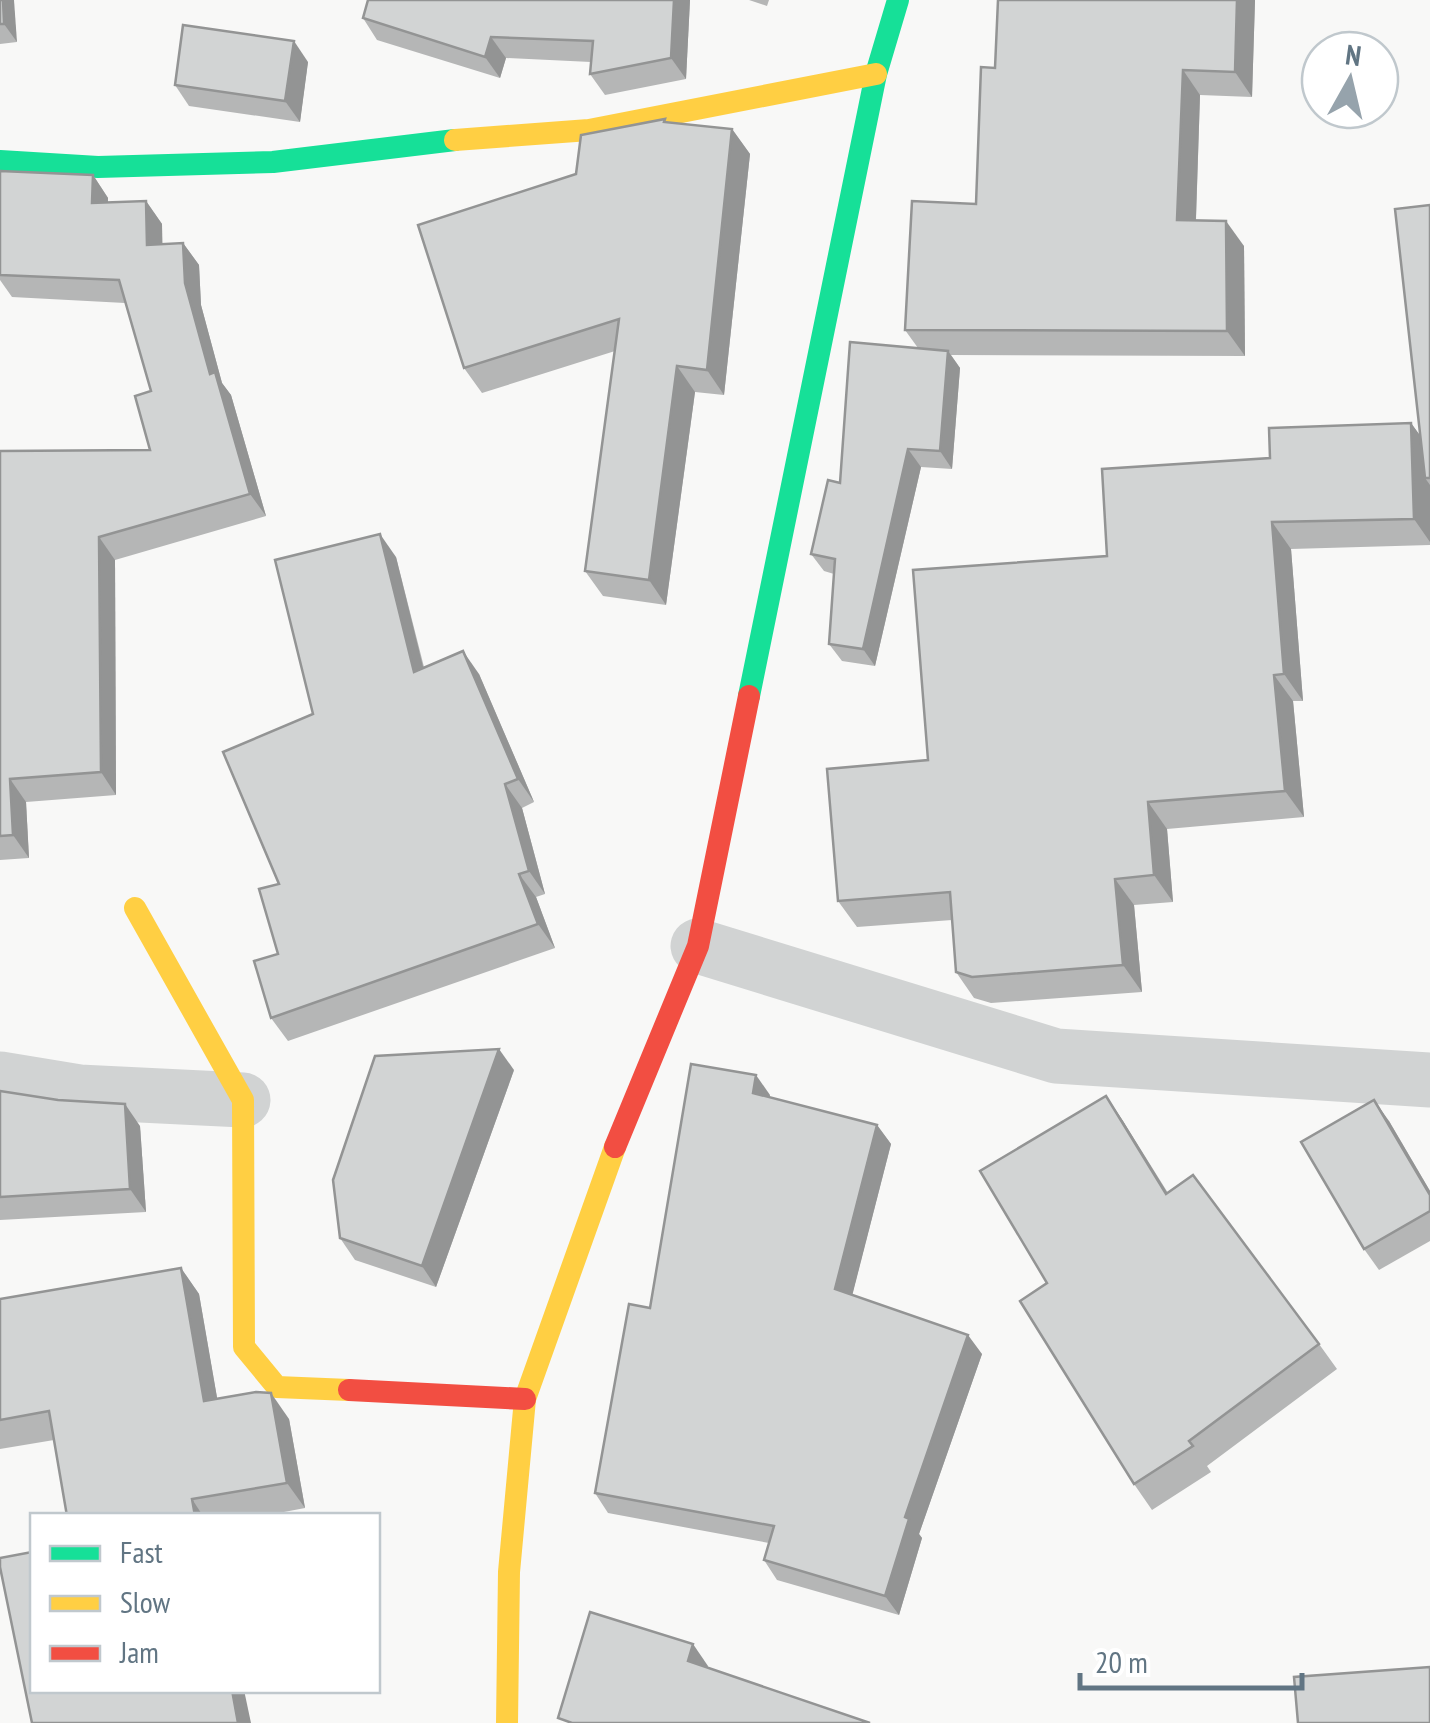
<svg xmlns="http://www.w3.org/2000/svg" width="1430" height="1723" viewBox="0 0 1430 1723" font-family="'PT Sans Narrow',sans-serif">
	<rect width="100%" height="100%" fill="#f8f8f7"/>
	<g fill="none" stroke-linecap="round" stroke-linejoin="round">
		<!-- street -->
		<g stroke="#d1d3d3" stroke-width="55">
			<polyline points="698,946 1056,1056 1430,1080"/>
			<polyline points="0,1079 79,1092 243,1100"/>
		</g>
		<!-- fast -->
		<g stroke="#16e098" stroke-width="22">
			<polyline points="0,161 98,167 273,162 455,140"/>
			<polyline points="749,696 876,74 898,0"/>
		</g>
		<!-- slow -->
		<g stroke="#ffcf43" stroke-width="22">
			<polyline points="455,140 589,130 876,74"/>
			<polyline points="135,908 243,1100 244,1347 277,1387 349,1390"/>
			<polyline points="507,1723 509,1572 525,1399 615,1147"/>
		</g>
		<!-- jam -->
		<g stroke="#f24e42" stroke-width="22">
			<polyline points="615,1147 698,946 749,696"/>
			<polyline points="349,1390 525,1399"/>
		</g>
	</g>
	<!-- wall -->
	<g fill="#b5b6b6">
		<polygon points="0,0 17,42 0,44"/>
		<polygon points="368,0 690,0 686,79 605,95 590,74 591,62 506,58 500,78 377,40 363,18"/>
		<polygon points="749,0 769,0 767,6"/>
		<polygon points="1255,0 1252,97 1200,95 1196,220 1244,246 1245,356 951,355 960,368 952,469 921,467 875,666 842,661 829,644 834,574 824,571 811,554 840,483 918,348 905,330 976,204 995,68"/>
		<polygon points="308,62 300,122 189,106 175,85"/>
		<polygon points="667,122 732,129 750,154 724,395 695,392 666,605 603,596 585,571 615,351 482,393 464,368 576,174"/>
		<polygon points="0,171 93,175 108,198 108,203 146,201 162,224 162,244 183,243 199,265 201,305 222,383 231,395 266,516 115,560 116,795 26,802 29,858 0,860 0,451 150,450 151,391 125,303 12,297 0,280"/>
		<polygon points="1430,205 1430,545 1291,549 1303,701 1293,701 1304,817 1167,829 1173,902 1134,905 1142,992 991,1003 974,998 956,972 952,920 857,927 838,901 928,760 1107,556 1270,458 1411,423 1420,436"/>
		<polygon points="396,557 424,667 479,674 534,802 522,808 545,894 536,897 555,948 288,1041 271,1018 278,954 279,884 313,714"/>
		<polygon points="514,1070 436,1287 355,1260 340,1238"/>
		<polygon points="0,1091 140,1126 146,1212 0,1220"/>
		<polygon points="770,1095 770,1097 877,1125 891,1144 852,1295 982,1354 919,1534 922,1538 899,1615 777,1580 764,1560 769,1543 608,1513 595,1493 650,1308"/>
		<polygon points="1106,1096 1123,1121 1168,1193 1319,1344 1337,1369 1207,1466 1211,1472 1152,1510 1134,1484 1047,1283"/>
		<polygon points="1389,1121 1430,1191 1430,1241 1379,1270 1364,1249"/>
		<polygon points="181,1268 199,1294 217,1398 289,1419 305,1508 263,1516 67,1516 54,1440 0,1449 0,1299"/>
	</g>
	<!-- shaded-wall -->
	<g fill="#939494">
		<polygon points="3,0 14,0 17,42 4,24"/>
		<polygon points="674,0 690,0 686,79 671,58"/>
		<polygon points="1237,0 1255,0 1252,97 1235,72"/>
		<polygon points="491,37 506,58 500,78 485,57"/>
		<polygon points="294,41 308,62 300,122 285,101"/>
		<polygon points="1183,70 1200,95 1195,245 1177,220"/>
		<polygon points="732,129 750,154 724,395 707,370"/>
		<polygon points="93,175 108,198 107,226 92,203"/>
		<polygon points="146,201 162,224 163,267 147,245"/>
		<polygon points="1226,221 1244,246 1245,356 1227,331"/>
		<polygon points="183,243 199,265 201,305 222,383 231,395 266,516 250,494 210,374 185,283"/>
		<polygon points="948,351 960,368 952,469 940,451"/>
		<polygon points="677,366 695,392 666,605 649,580"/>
		<polygon points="1411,423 1430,449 1425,478 1430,485 1430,542 1414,519"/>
		<polygon points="908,449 921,467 875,666 863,649"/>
		<polygon points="1272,522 1291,549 1303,701 1284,674"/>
		<polygon points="380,534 396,557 430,695 414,672"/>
		<polygon points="99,537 115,560 116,795 101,772"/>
		<polygon points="463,651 479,674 534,802 518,779"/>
		<polygon points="1274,675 1293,701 1304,817 1285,791"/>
		<polygon points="10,779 26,802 29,858 13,835"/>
		<polygon points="505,784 522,808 545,894 529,871"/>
		<polygon points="1148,802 1167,829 1173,902 1154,875"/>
		<polygon points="519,874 536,897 555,948 538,924"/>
		<polygon points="1115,879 1134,905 1142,992 1123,965"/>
		<polygon points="499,1049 514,1070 436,1287 422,1266"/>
		<polygon points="756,1075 770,1095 767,1112 753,1093"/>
		<polygon points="1106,1096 1123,1121 1184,1220 1166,1194"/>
		<polygon points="1374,1100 1389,1121 1430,1191 1430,1195"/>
		<polygon points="125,1104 140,1126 146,1212 130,1189"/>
		<polygon points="877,1125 891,1144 849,1308 835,1289"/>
		<polygon points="181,1268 199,1294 222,1426 204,1401"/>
		<polygon points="968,1335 982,1354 919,1534 922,1538 899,1615 885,1596 905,1517"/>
		<polygon points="271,1393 289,1419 305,1508 287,1483"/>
		<polygon points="192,1499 203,1516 195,1516"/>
		<polygon points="693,1644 708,1666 703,1682 688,1661"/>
		<polygon points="232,1690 244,1690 251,1723 238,1723"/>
	</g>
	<!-- building -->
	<g fill="#d2d4d4" stroke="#939494" stroke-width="2.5">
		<polygon points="0,0 3,0 4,24 0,24"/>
		<polygon points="368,0 674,0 671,58 590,74 593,41 491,37 485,57 363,18"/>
		<polygon points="998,0 1237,0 1235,72 1183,70 1177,220 1226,221 1227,331 905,330 912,201 976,204 981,67 995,68"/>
		<polygon points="183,25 294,41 285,101 175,85"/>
		<polygon points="665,119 664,122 732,129 707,370 677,366 649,580 585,571 619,319 464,368 418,225 576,174 581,135"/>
		<polygon points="0,171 93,175 92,203 146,201 147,245 183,243 185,283 210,374 215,372 250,494 99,537 101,772 10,779 13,835 0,836 0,451 150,450 135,396 151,391 119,280 0,275"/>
		<polygon points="1430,205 1430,478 1425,478 1395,209"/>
		<polygon points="850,342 948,351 940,451 908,449 863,649 829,644 835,559 811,554 828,480 840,483"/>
		<polygon points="1411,423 1414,519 1272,522 1284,674 1274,675 1285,791 1148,802 1154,875 1115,879 1123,965 972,977 956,972 950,892 838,901 827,769 928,760 913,570 1107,556 1102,469 1270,458 1269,428"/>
		<polygon points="380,534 414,672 463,651 518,779 505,784 529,871 519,874 538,924 271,1018 254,961 278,954 259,889 279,884 223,752 313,714 275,560"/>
		<polygon points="499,1049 422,1266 340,1238 333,1180 375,1056"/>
		<polygon points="691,1064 756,1075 753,1093 877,1125 835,1289 968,1335 905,1517 909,1519 885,1596 764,1560 774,1526 595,1493 629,1304 650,1308"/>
		<polygon points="0,1091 58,1100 125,1104 130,1189 0,1197"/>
		<polygon points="1106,1096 1166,1194 1193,1175 1319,1344 1189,1441 1193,1446 1134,1484 1020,1301 1047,1283 980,1171"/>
		<polygon points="1374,1100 1430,1195 1430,1211 1364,1249 1301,1142"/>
		<polygon points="181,1268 204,1401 256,1392 271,1393 287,1483 192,1499 195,1516 67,1516 49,1411 0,1420 0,1299"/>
		<polygon points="32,1552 32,1690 232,1690 238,1723 32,1723 0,1567 0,1558"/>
		<polygon points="590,1612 693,1644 688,1661 870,1723 572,1723 558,1718"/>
		<polygon points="1430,1667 1430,1723 1298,1723 1294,1677"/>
	</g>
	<!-- legend -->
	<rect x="30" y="1513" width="350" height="180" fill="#ffffff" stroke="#c0c8cd" stroke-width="2.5"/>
	<rect x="50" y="1546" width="50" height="15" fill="#16e098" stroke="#c0c8cd" stroke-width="2.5"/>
	<text x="120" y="1563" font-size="30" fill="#617583">Fast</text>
	<rect x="50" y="1596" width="50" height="15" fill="#ffcf43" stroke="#c0c8cd" stroke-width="2.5"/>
	<text x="120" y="1613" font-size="30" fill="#617583">Slow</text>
	<rect x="50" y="1646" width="50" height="15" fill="#f24e42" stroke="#c0c8cd" stroke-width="2.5"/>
	<text x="120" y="1663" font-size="30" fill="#617583">Jam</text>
	<!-- north arrow -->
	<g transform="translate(1350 80) rotate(8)"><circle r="48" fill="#ffffff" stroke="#c0c8cd" stroke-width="2.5"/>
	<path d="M0-8L18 38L0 25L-18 38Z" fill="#96a3ac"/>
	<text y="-15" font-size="28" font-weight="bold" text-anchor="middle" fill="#617583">N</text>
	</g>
	<!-- scale -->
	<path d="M1080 1673v15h222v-15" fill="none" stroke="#617583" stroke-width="5"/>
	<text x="1095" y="1673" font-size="30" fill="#617583" stroke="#ffffff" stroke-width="8" paint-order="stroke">20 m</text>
</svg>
